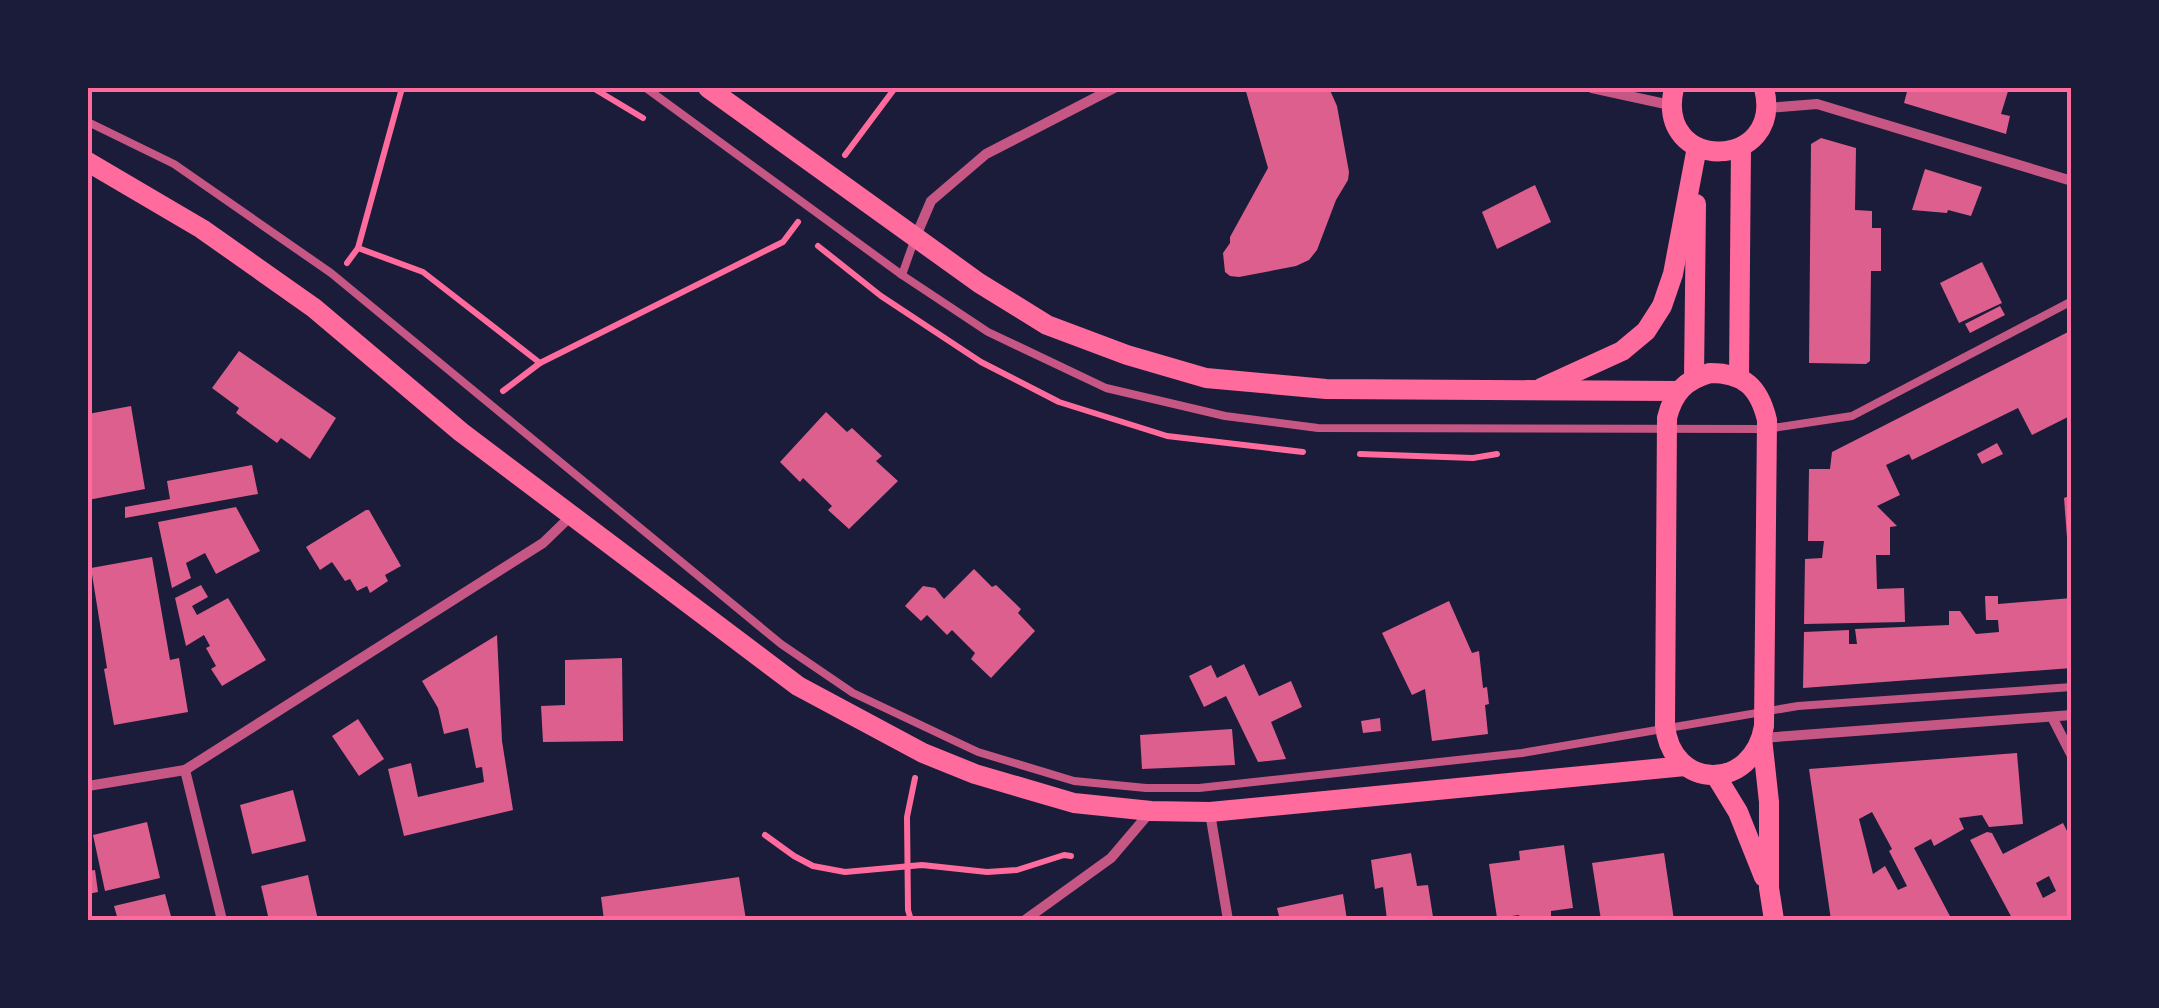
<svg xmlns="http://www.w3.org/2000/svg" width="2159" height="1008" viewBox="0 0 2159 1008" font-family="'Asap Condensed',sans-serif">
	<rect width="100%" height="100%" fill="#1b1b3a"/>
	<!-- building -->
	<g fill="#dd5f8e" fill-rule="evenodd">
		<polygon points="1245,88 1329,88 1337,106 1349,172 1348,180 1336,200 1317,250 1309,260 1296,266 1239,277 1230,276 1225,272 1223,253 1230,243 1230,237 1268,168"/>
		<polygon points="1908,88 2009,88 2001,114 2010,116 2006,134 1904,103"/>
		<polygon points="1821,138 1856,148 1855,210 1872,211 1872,228 1881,228 1881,271 1871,271 1870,361 1866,364 1809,363 1811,144"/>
		<polygon points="1925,169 1982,187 1971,216 1948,210 1947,213 1912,210"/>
		<polygon points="1535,185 1551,222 1497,249 1482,212"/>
		<polygon points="1982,262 2002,303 1959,323 1940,283"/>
		<polygon points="2000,306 2005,315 1970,333 1965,324"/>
		<polygon points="2072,330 2072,415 2032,435 2018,408 1912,460 1909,454 1886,465 1900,495 1877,506 1897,526 1890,527 1890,555 1876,555 1877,589 1904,588 1905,622 1804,624 1805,559 1822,558 1824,541 1808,541 1809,469 1830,469 1832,452"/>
		<polygon points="239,351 336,418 310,459 281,438 277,443 236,413 239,408 212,388"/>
		<polygon points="131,406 145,489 88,500 88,414"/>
		<polygon points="826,412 847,432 852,428 882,456 876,461 898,481 849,529 828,510 832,506 803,478 800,482 780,462"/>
		<polygon points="1997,443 2003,454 1982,464 1977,454"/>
		<polygon points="252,465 258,494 125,518 125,507 170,499 167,481"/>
		<polygon points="2072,495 2072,564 2069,564 2064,498"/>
		<polygon points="236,507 260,551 216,574 205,553 186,563 191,578 172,588 158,522"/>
		<polygon points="366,510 369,510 401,566 385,575 388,581 370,593 367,586 357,591 350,579 345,581 332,562 320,570 306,547"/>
		<polygon points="152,557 170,660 179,658 188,712 114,725 104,669 107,668 91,568"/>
		<polygon points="974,569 992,587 996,585 1021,609 1018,613 1035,631 991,678 971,659 975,653 952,630 947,635 927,615 921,621 905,606 923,586 935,588 944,599"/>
		<polygon points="201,585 208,597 192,606 197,615 228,598 266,660 222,686 211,669 216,666 206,648 210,646 204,635 186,646 175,598"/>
		<polygon points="1985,596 1998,596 1998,604 2072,598 2072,668 1803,688 1804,632 1849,630 1849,644 1857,644 1855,629 1949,625 1949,611 1960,611 1976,634 1999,632 1998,620 1986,620"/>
		<polygon points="1449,601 1472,653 1479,651 1483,688 1487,687 1489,704 1485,705 1488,734 1432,741 1425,689 1412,695 1382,633"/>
		<polygon points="497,635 502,741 513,810 404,836 388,769 411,763 418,797 484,782 482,767 476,768 468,728 444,734 438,708 422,681"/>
		<polygon points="622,658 623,741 543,742 541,706 565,705 565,660"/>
		<polygon points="1244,664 1259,696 1291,681 1302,707 1271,722 1286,759 1258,762 1226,696 1204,707 1189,676 1211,665 1217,678"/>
		<polygon points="1380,718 1381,731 1363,733 1361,721"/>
		<polygon points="358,719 384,759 359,776 332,736"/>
		<polygon points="1232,729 1235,765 1142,769 1140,735"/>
		<path d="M2017 753 2023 824 1989 827 1982 815 1959 818 1964 829 1934 846 1931 839 1914 848 1952 920H1831L1809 769ZM1872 812 1892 849 1889 851 1907 886 1898 890 1885 866 1873 874 1859 819Z"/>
		<polygon points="293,790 306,841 252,854 240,805"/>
		<polygon points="147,822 160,878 105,891 93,835"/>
		<path d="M2063 823 2072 841V916L2047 920H2013L1970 840 1987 832 1992 833 2003 854ZM2049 876 2056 891 2043 898 2036 883Z"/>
		<polygon points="1564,845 1573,908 1551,911 1551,919 1539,920 1520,920 1519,915 1497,918 1489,864 1520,860 1519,851"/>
		<polygon points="1411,853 1417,886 1428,885 1433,917 1410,920 1387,920 1383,887 1375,889 1371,860"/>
		<polygon points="1664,853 1674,920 1601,920 1592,863"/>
		<polygon points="95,870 98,892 88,894 88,871"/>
		<polygon points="308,875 318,920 269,920 261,886"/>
		<polygon points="739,877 746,920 604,920 601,897"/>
		<polygon points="165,894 172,920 118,920 114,906"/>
		<polygon points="1343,894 1347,920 1280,920 1277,908"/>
	</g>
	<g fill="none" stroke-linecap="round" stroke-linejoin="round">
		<!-- path -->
		<g stroke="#ff6b9d" stroke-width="6">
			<polyline points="593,88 643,118"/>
			<polyline points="845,155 895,88"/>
			<polyline points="818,246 881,296 981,362 1059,402 1167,436 1303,452"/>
			<polyline points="358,248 423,272 540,363"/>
			<polyline points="347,263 358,248 402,88"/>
			<polyline points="503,391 540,363 783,242 798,222"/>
			<polyline points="1360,454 1473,458 1497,454"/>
			<polyline points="765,835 794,856 813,866 845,872 922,865 987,872 1017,870 1064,855 1071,856"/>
			<polyline points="911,920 908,910 907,817 915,778"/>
		</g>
		<!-- service -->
		<g stroke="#c65784" stroke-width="8">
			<polyline points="646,88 902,275 988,332 1106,388 1225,416 1318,428 1766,429 1852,416 2072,301"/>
			<polyline points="88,122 174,164 331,273 781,644 853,693 978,752 1074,781 1146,788 1199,788 1522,753 1798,706 2072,687"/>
			<polyline points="902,275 914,241"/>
		</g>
		<!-- minor -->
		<g stroke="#c65784" stroke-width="10">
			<polyline points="1592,88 1670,105"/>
			<polyline points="1767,108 1817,104 2072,181"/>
			<polyline points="916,236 931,201 986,154 1114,88"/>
			<polyline points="2052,717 2072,756"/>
			<polyline points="1762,738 2072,715"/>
			<polyline points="185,770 222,920"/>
			<polyline points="88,786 185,770 543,543 572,515"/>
			<polyline points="1210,813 1228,920"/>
			<polyline points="1025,920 1111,858 1151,811"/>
		</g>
		<!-- secondary -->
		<g stroke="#ff6b9d" stroke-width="20">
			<polyline points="708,88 979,283 1047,325 1127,355 1206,378 1326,389 1678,391"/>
			<path d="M1674 88C1654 174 1785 171 1764 88"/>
			<polyline points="88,162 202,229 314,308 461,432 798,686 923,753 975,774 1074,803 1151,811 1210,812 1685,766"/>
			<path d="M1710 373C1744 373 1759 387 1767 420L1764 726C1753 792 1671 791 1665 725L1667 418C1673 393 1685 380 1710 373Z"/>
			<polyline points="1694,378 1696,204"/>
			<polyline points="1739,378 1741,147"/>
			<polyline points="1541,388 1622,351 1646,331 1662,306 1673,274 1697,147"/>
			<polyline points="1762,738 1769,802 1769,888 1774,920"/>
			<polyline points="1716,776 1738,812 1764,877"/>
		</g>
	</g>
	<!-- border -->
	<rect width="2159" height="1008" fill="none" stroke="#1b1b3a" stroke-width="180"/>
	<rect x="90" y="90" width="1979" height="828" fill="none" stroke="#ff6b9d" stroke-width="4"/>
</svg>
